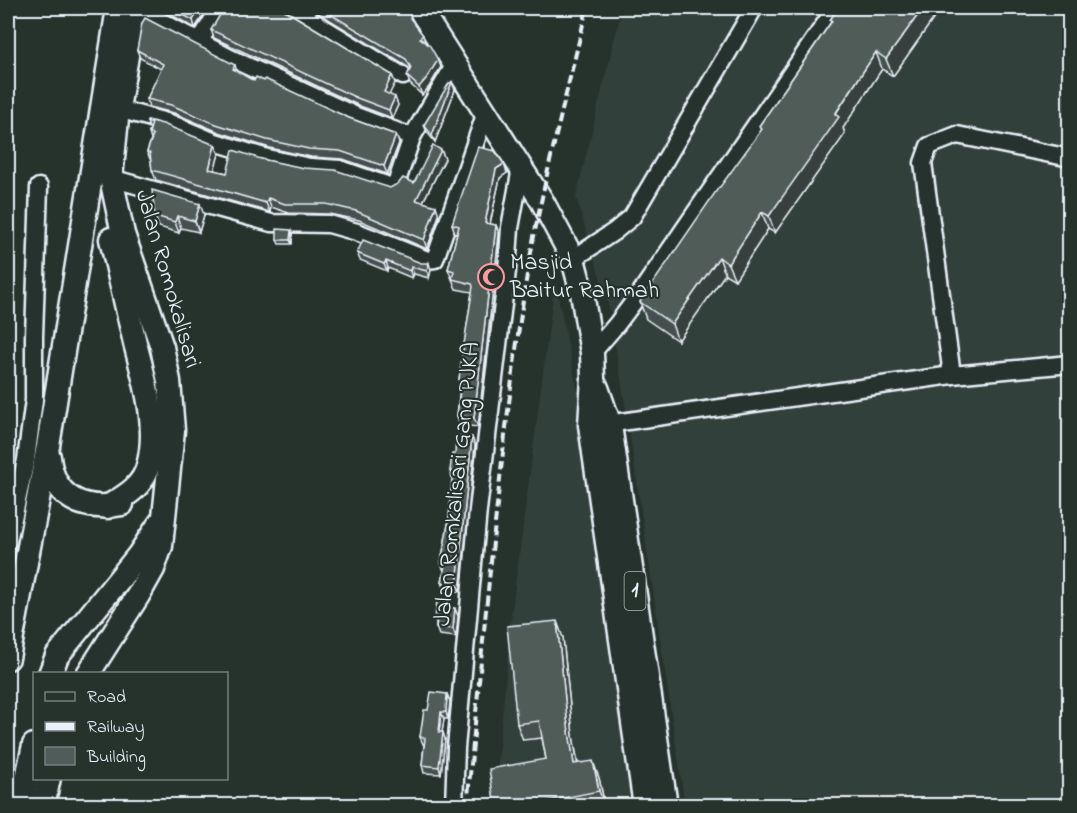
<svg xmlns="http://www.w3.org/2000/svg" width="1077" height="813" viewBox="0 0 1077 813" font-family="'Indie Flower',sans-serif">
	<rect width="100%" height="100%" fill="#26332d"/>
	<filter id="ink" filterUnits="userSpaceOnUse"><feTurbulence type="fractalNoise" baseFrequency=".0167" numOctaves="2"/><feDisplacementMap in="SourceGraphic" scale="12" xChannelSelector="R" yChannelSelector="G"/><feConvolveMatrix kernelMatrix="1 2 1 2 8 2 1 2 1" color-interpolation-filters="sRGB"/></filter>
	<g filter="url(#ink)">
		<!-- built -->
		<g fill="#333f3a">
			<polygon points="622,8 1069,8 1069,805 685,805 627,416 609,307 576,197"/>
			<polygon points="555,281 579,399 637,805 494,806 512,610"/>
		</g>
		<g fill="none" stroke-linecap="round" stroke-linejoin="round">
			<defs>
				<g id="minor">
					<polyline points="136,8 230,58 356,116 412,137"/>
					<polyline points="291,8 403,76"/>
					<polyline points="199,42 220,8"/>
					<polyline points="118,109 170,123 215,142 267,158 310,167 340,169 392,187 396,184 412,137 455,64"/>
					<polyline points="111,178 271,223 329,224 357,232 427,260 435,259 486,112"/>
					<polyline points="573,259 615,231 632,217 754,8"/>
					<polyline points="592,353 617,324 641,292 836,8"/>
					<polyline points="952,375 923,163 929,146 957,135 1070,158"/>
					<polyline points="600,425 952,375 1070,364"/>
					<polyline points="8,541 26,460 34,400 34,336 39,187"/>
					<polyline points="454,806 456,748 478,510 507,271 510,228 521,168"/>
				</g>
				<g id="highway">
					<polyline points="419,8 542,201 573,259 582,293 592,353 593,378 590,425 645,806"/>
					<polyline points="597,388 610,425 666,806"/>
					<path d="M49 457C53 498 83 512 122 504"/>
					<path d="M107 507C124 497 143 487 148 466 159 426 145 382 135 343 127 308 119 274 111 239"/>
					<polyline points="8,658 48,446 118,8"/>
					<polyline points="50,674 57,656 138,556 160,523"/>
					<polyline points="88,674 139,594 153,569 161,546 173,430 169,381 162,347 123,234 111,178 118,109 135,8"/>
					<polyline points="21,806 34,745"/>
					<polyline points="43,806 49,778"/>
				</g>
			</defs>
			<!-- minor casing -->
			<use href="#minor" stroke="#e8f1f8" stroke-width="21"/>
			<!-- highway casing -->
			<use href="#highway" stroke="#e8f1f8" stroke-width="27"/>
			<!-- minor -->
			<use href="#minor" stroke="#26332d" stroke-width="16"/>
			<!-- highway -->
			<use href="#highway" stroke="#26332d" stroke-width="22"/>
			<!-- rail -->
			<path stroke="#e8f1f8" stroke-width="4" stroke-dasharray="9 4.5" stroke-linecap="butt" d="M467 806C484 632 499 459 525 287 540 193 565 100 587 8"/>
		</g>
		<!-- wall -->
		<g fill="#454f4d" stroke="#e8f1f8" stroke-width="1.5">
			<polygon points="159,8 208,8 195,28"/>
			<polygon points="310,8 406,8 406,11 411,17 413,22 423,35 425,42 438,60 441,67 429,87 422,95 410,84 407,76 410,69 408,67"/>
			<polygon points="838,8 941,8 893,76 882,69 843,128 845,134 775,233 768,229 735,280 725,274 678,341 646,319 640,302 761,131 759,126 831,22 830,20"/>
			<polygon points="283,9 392,75 395,83 389,94 398,105 392,118 360,106 214,38 211,30"/>
			<polygon points="137,50 235,65 237,72 254,81 264,81 349,118 396,135 399,143 387,174 343,159 311,157 270,148 219,132 174,113 149,107 147,99 161,69 140,58"/>
			<polygon points="452,82 455,90 435,142 427,132 424,125"/>
			<polygon points="147,122 215,145 219,154 214,170 227,173 261,159 390,188 414,183 441,150 445,159 423,202 439,215 427,249 359,220 329,214 289,213 271,207 270,212 156,180 152,170 151,161 147,152 151,140 149,133 150,130"/>
			<polygon points="504,164 507,173 500,178 490,224 496,225 499,234 478,427 460,425 457,416 460,385 459,380 472,292 456,289 448,269 457,234 455,233 452,224"/>
			<polygon points="204,215 199,232 181,228 179,233 159,227 155,216"/>
			<polygon points="292,234 292,244 279,244 277,240"/>
			<polygon points="357,253 431,270 429,278 414,274 412,278 388,268 387,271 360,260"/>
			<polygon points="475,445 460,592 445,590 442,582 444,571 441,563 449,519 452,477 450,471 455,454"/>
			<polygon points="452,608 458,616 456,637 439,635 436,627 436,623 435,618"/>
			<polygon points="563,638 573,736 578,763 599,778 605,806 495,806 546,759 542,738 523,740 517,724"/>
			<polygon points="447,694 450,702 448,719 444,719 442,732 445,739 441,774 424,773 422,765 424,744 423,744 420,737 428,710"/>
		</g>
		<!-- shaded-wall -->
		<g fill="#38403e" stroke="#e8f1f8" stroke-width="1.5">
			<polygon points="200,8 208,8 195,28 193,20"/>
			<polygon points="923,8 941,8 893,76 886,59"/>
			<polygon points="876,52 882,69 843,128 845,134 775,233 769,216"/>
			<polygon points="438,60 441,67 429,87 422,95 419,87"/>
			<polygon points="392,75 395,83 387,99 384,92"/>
			<polygon points="452,82 455,90 435,142 432,135"/>
			<polygon points="395,97 398,105 392,118 389,110"/>
			<polygon points="396,135 399,143 387,174 384,166"/>
			<polygon points="215,145 219,154 212,178 209,169"/>
			<polygon points="441,150 445,159 419,209 416,200"/>
			<polygon points="504,164 507,173 500,178 488,232 485,223 496,169"/>
			<polygon points="268,198 271,207 270,212 266,203"/>
			<polygon points="200,204 204,215 199,232 195,221"/>
			<polygon points="436,206 439,215 427,249 424,240"/>
			<polygon points="762,212 768,229 735,280 728,264"/>
			<polygon points="177,216 181,228 179,233 175,222"/>
			<polygon points="496,225 499,234 478,427 474,418"/>
			<polygon points="291,230 292,234 292,244 290,240"/>
			<polygon points="719,257 725,274 678,341 672,324"/>
			<polygon points="386,261 388,268 387,271 384,264"/>
			<polygon points="429,263 431,270 429,278 427,271"/>
			<polygon points="411,267 414,274 412,278 410,271"/>
			<polygon points="472,437 475,445 460,592 457,584"/>
			<polygon points="455,608 458,616 456,637 453,629"/>
			<polygon points="557,621 563,638 573,736 580,780 574,764 567,719"/>
			<polygon points="447,694 450,702 448,719 446,712"/>
			<polygon points="441,712 444,719 441,739 439,732"/>
			<polygon points="443,732 445,739 441,774 439,767"/>
			<polygon points="593,761 599,778 605,806 599,791"/>
		</g>
		<!-- building -->
		<g fill="#505c59" stroke="#e8f1f8" stroke-width="1.5">
			<polygon points="169,8 200,8 193,20"/>
			<polygon points="224,8 281,8 392,75 384,92 395,97 389,110 357,98 211,30"/>
			<polygon points="320,8 403,8 407,12 411,17 410,18 423,35 420,38 430,46 438,60 426,79 419,87 407,76 411,68 406,59"/>
			<polygon points="838,8 923,8 886,59 876,52 835,114 839,117 769,216 762,212 728,264 719,257 672,324 640,302 719,187 720,187 762,129 759,126 832,21 830,20"/>
			<polygon points="145,18 235,65 233,69 254,81 256,77 264,81 265,79 349,118 396,135 384,166 340,151 309,149 267,140 216,124 171,105 147,99 163,64 137,50 142,23"/>
			<polygon points="452,82 432,135 424,125 449,83"/>
			<polygon points="148,120 163,124 215,145 209,169 227,173 233,150 261,159 304,168 335,170 390,188 399,183 403,178 414,183 433,145 441,150 416,200 436,206 424,240 356,211 326,204 285,204 268,198 266,203 152,170 150,153 147,152 153,135 149,133 152,123 147,122"/>
			<polygon points="478,147 495,151 504,164 496,169 485,223 496,225 474,418 457,416 461,381 459,380 460,370 473,286 472,284 452,279 454,271 448,269 459,226 452,224"/>
			<polygon points="152,190 200,204 195,221 177,216 175,222 155,216"/>
			<polygon points="277,229 291,230 290,240 277,240"/>
			<polygon points="363,240 421,263 429,263 427,271 411,267 410,271 386,261 384,264 357,253"/>
			<polygon points="456,436 472,437 457,584 442,582 445,564 441,563 449,519 452,482 452,471 450,471 452,454 455,454"/>
			<polygon points="437,600 450,602 449,608 455,608 453,629 436,627 437,618 435,618"/>
			<polygon points="557,621 567,719 574,764 593,761 599,791 548,801 549,806 495,806 489,769 546,759 539,721 517,724 507,626"/>
			<polygon points="431,692 447,694 446,712 441,712 439,732 443,732 439,767 422,765 425,738 420,737 424,710 428,710"/>
		</g>
	</g>
	<!-- icons -->
	<defs>
		<symbol id="mosque-ring" viewBox="-11 -11 22 22"><circle r="9.5" fill="#26332d" stroke="#ff9aa2" stroke-width="1.5"/><path d="M3.5-4.9A6 6 0 1 0 3.5 4.9A5 5 0 1 1 3.5-4.9Z" fill="#ff9aa2"/></symbol>
	</defs>
	<g fill-rule="evenodd">
		<use href="#mosque-ring" x="476" y="262" width="30" height="30"/>
	</g>
	<g text-anchor="middle" dominant-baseline="central" stroke-width="4.5" stroke-linejoin="round" paint-order="stroke">
		<!-- shield labels -->
		<rect fill="#26332d" stroke="#aeb8bb" stroke-width="1.5" x="624.5" y="572" width="21" height="38" rx="4.5"/>
		<g font-size="22" font-weight="bold" fill="#e8f1f8">
			<text x="635" y="591">1</text>
		</g>
		<!-- poi labels -->
		<g font-size="24" fill="#e8f1f8" stroke="#26332d" text-anchor="start">
			<text x="510" y="263">Masjid<tspan x="510" dy="28">Baitur Rahmah</tspan></text>
		</g>
		<!-- street labels -->
		<g font-size="24" fill="#e8f1f8" stroke="#26332d">
			<text transform="translate(167 279) rotate(74)">Jalan Romokalisari</text>
			<text transform="translate(458 484) rotate(-84)">Jalan Romkalisari Gang PJKA</text>
		</g>
	</g>
	<!-- margin -->
	<rect width="1077" height="813" fill="none" stroke="#26332d" stroke-width="30"/>
	<rect x="15" y="15" width="1047" height="783" fill="none" stroke="#e8f1f8" stroke-width="2" filter="url(#ink)"/>
	<!-- legend -->
	<rect x="33" y="672" width="195" height="108" fill="#26332d" stroke="#747f7e" stroke-width="1.5"/>
	<rect x="45" y="692" width="30" height="9" fill="#26332d" stroke="#747f7e" stroke-width="1.5"/>
	<text x="87" y="702" font-size="18" fill="#e8f1f8">Road</text>
	<rect x="45" y="722" width="30" height="9" fill="#e8f1f8" stroke="#747f7e" stroke-width="1.5"/>
	<text x="87" y="732" font-size="18" fill="#e8f1f8">Railway</text>
	<rect x="45" y="747" width="30" height="18" fill="#505c59" stroke="#747f7e" stroke-width="1.5"/>
	<text x="87" y="762" font-size="18" fill="#e8f1f8">Building</text>
</svg>
